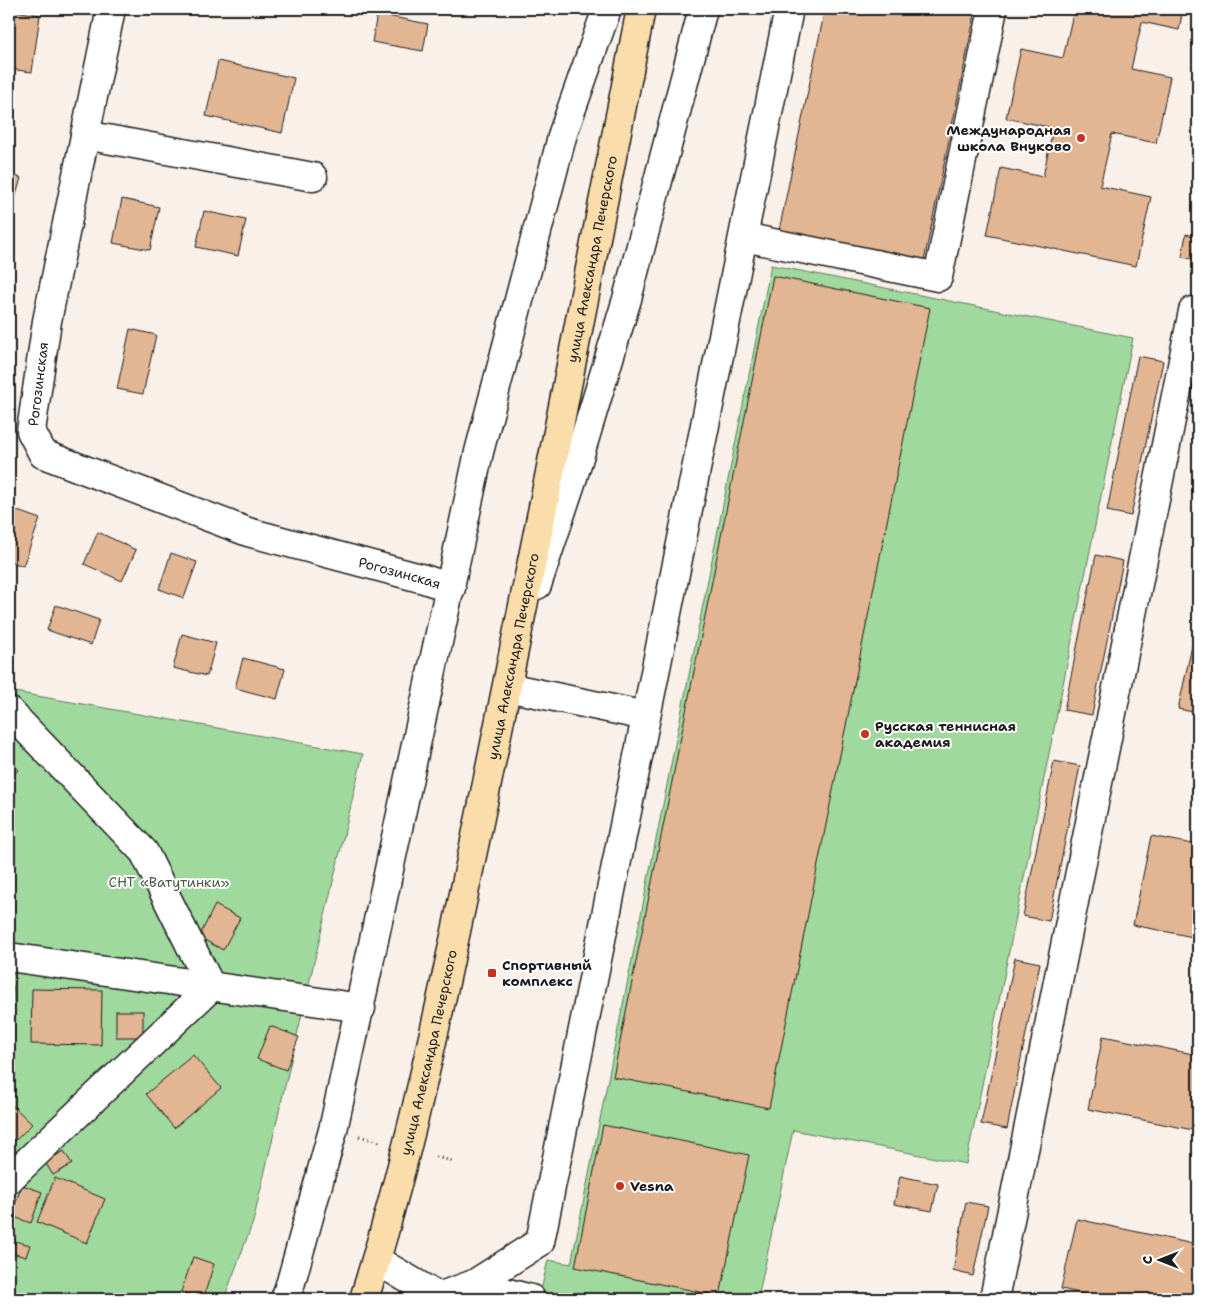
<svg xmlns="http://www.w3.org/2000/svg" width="1207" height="1308" viewBox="0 0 1207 1308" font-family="'Shantell Sans',sans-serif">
	<rect width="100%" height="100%" fill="#f9f0e9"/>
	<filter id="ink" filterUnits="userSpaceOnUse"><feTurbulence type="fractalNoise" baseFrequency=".02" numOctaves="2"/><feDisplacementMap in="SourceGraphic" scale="10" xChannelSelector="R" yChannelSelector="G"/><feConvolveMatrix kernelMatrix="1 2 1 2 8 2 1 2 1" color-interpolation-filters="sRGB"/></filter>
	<g filter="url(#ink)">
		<!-- green -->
		<g fill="#a0d99e" stroke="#5e7a5d">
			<polygon points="771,265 1133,338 966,1164 793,1130 758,1299 539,1299 548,1260 571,1264"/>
			<polygon points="9,691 363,754 253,1222 224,1299 9,1299"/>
		</g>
		<!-- building -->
		<g fill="#e3b693" stroke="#1c1c1c">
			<polygon points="825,9 976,9 924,261 779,231"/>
			<polygon points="1074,9 1183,9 1179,30 1142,22 1131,69 1170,77 1156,143 1112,134 1100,186 1151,197 1136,266 987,235 1001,168 1043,177 1053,128 1006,118 1021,49 1063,58"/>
			<polygon points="9,10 40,15 32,72 9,69"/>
			<polygon points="377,14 428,24 423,51 372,42"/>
			<polygon points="218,61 294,78 282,133 206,116"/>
			<polygon points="9,174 21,178 9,219"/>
			<polygon points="122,199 159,207 150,250 113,243"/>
			<polygon points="204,211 246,220 238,256 196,247"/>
			<polygon points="1186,234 1198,237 1198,260 1182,257"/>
			<polygon points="773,276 930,308 769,1108 613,1077"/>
			<polygon points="130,329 156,335 143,394 117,389"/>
			<polygon points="1138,356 1163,361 1131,516 1107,511"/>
			<polygon points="9,508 40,519 23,566 9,561"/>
			<polygon points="98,532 136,550 122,581 84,564"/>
			<polygon points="171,553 197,562 184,598 159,589"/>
			<polygon points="1096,555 1123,561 1092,715 1064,710"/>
			<polygon points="56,605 99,620 91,645 47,630"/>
			<polygon points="1196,628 1198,629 1198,713 1178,709"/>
			<polygon points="182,634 216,643 207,676 173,668"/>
			<polygon points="243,658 285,669 277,699 235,688"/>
			<polygon points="9,760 18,770 9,780"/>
			<polygon points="1054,761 1080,766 1049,921 1023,916"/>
			<polygon points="1151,836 1198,845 1198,938 1133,925"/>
			<polygon points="215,905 240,918 223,950 199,937"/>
			<polygon points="1015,958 1040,963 1007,1129 981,1124"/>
			<polygon points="9,986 13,986 11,1027 9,1027"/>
			<polygon points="32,989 102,990 101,1045 31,1044"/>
			<rect x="116" y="1011" width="27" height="26"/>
			<polygon points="270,1026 299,1037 286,1070 257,1059"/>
			<polygon points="1103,1036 1198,1055 1198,1131 1088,1109"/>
			<polygon points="193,1055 221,1088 174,1128 146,1094"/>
			<polygon points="11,1104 32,1124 15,1141 9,1135 9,1106"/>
			<polygon points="603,1125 749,1155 720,1296 575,1267"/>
			<polygon points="64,1151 72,1164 53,1175 45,1162"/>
			<polygon points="900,1176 938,1184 932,1211 894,1204"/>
			<polygon points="55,1178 105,1199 87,1243 37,1222"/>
			<polygon points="22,1185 42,1192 31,1223 11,1216"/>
			<polygon points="966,1202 988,1206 973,1276 953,1271"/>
			<polygon points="1077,1219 1198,1245 1198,1272 1193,1299 1107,1299 1061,1289"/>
			<polygon points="15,1241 30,1245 26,1257 12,1253"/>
			<polygon points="193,1257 214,1264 203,1299 181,1292"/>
		</g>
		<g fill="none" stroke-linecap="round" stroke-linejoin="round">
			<defs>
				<g id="minor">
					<path id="s1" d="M111 9 47 321 31 431 43 454 248 532 424 579 451 588"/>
					<polyline points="85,135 313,177"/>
					<polyline points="744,237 938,277 993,9"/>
					<polyline points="537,585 573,477 627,299 703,9"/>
					<polyline points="507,687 646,716"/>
					<polyline points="9,711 144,852 211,987 9,1179"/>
					<polyline points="9,957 361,1008"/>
					<polyline points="376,1260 442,1299"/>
					<polyline points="474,1284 540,1242 789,9"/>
					<polyline points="438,1297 474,1284 531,1299"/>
					<polyline points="285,1299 291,1282 333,1130 479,452 563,133 607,9"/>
					<polyline points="994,1299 1193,311 1198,312"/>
				</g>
				<g id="major">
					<path id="s2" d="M364 1299C415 1137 448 969 483 803 538 539 589 273 641 9"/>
				</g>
			</defs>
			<!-- minor casing -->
			<use href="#minor" stroke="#1c1c1c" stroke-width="31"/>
			<!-- major casing -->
			<use href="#major" stroke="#1c1c1c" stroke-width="31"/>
			<!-- path -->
			<g stroke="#1c1c1c" stroke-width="3" stroke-dasharray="1 4" stroke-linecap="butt">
				<polyline points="359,1136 380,1142"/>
				<polyline points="436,1157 452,1161"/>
			</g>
			<!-- minor -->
			<use href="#minor" stroke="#fff" stroke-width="28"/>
			<!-- major -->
			<use href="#major" stroke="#faddab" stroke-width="28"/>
		</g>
	</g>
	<!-- markers -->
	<g fill="#c8321e" stroke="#fff" stroke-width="2">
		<circle cx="1081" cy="138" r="5"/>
		<circle cx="865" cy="734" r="5"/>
		<rect x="487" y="968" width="10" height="10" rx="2.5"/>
		<circle cx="620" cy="1186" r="5"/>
	</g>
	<g text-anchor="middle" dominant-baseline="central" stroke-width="4" stroke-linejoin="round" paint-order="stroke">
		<!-- poi labels -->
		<g font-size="14" font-weight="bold" fill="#1c1c1c" stroke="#fff" text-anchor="start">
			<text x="1071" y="130" text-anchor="end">Международная<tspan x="1071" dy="16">школа Внуково</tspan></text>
			<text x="875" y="726">Русская теннисная<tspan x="875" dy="16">академия</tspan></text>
			<text x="502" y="965">Спортивный<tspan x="502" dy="16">комплекс</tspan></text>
			<text x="630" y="1186">Vesna</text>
		</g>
		<!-- street labels -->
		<g font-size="14" fill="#1c1c1c" stroke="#fff">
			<text stroke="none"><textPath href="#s2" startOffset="1065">улица Александра Печерского</textPath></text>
			<text transform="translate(38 384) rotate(-83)">Рогозинская</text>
			<text stroke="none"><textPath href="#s1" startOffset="832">Рогозинская</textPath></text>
			<text stroke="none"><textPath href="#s2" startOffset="660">улица Александра Печерского</textPath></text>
			<text stroke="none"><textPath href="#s2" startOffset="255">улица Александра Печерского</textPath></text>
		</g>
		<!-- park labels -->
		<g font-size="14" fill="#4a5e4a" stroke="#fff">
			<text x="169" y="882">СНТ «Ватутинки»</text>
		</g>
	</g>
	<!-- margin -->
	<rect width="1207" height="1308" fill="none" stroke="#fff" stroke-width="30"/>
	<rect x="15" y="15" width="1177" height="1278" fill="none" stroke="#1c1c1c" stroke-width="2" filter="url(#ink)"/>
	<!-- north arrow -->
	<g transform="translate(1160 1260) rotate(270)" stroke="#ffffff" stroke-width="4" paint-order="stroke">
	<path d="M0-4L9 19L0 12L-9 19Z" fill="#1c1c1c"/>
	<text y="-8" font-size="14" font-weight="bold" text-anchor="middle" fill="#1c1c1c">С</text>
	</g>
</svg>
